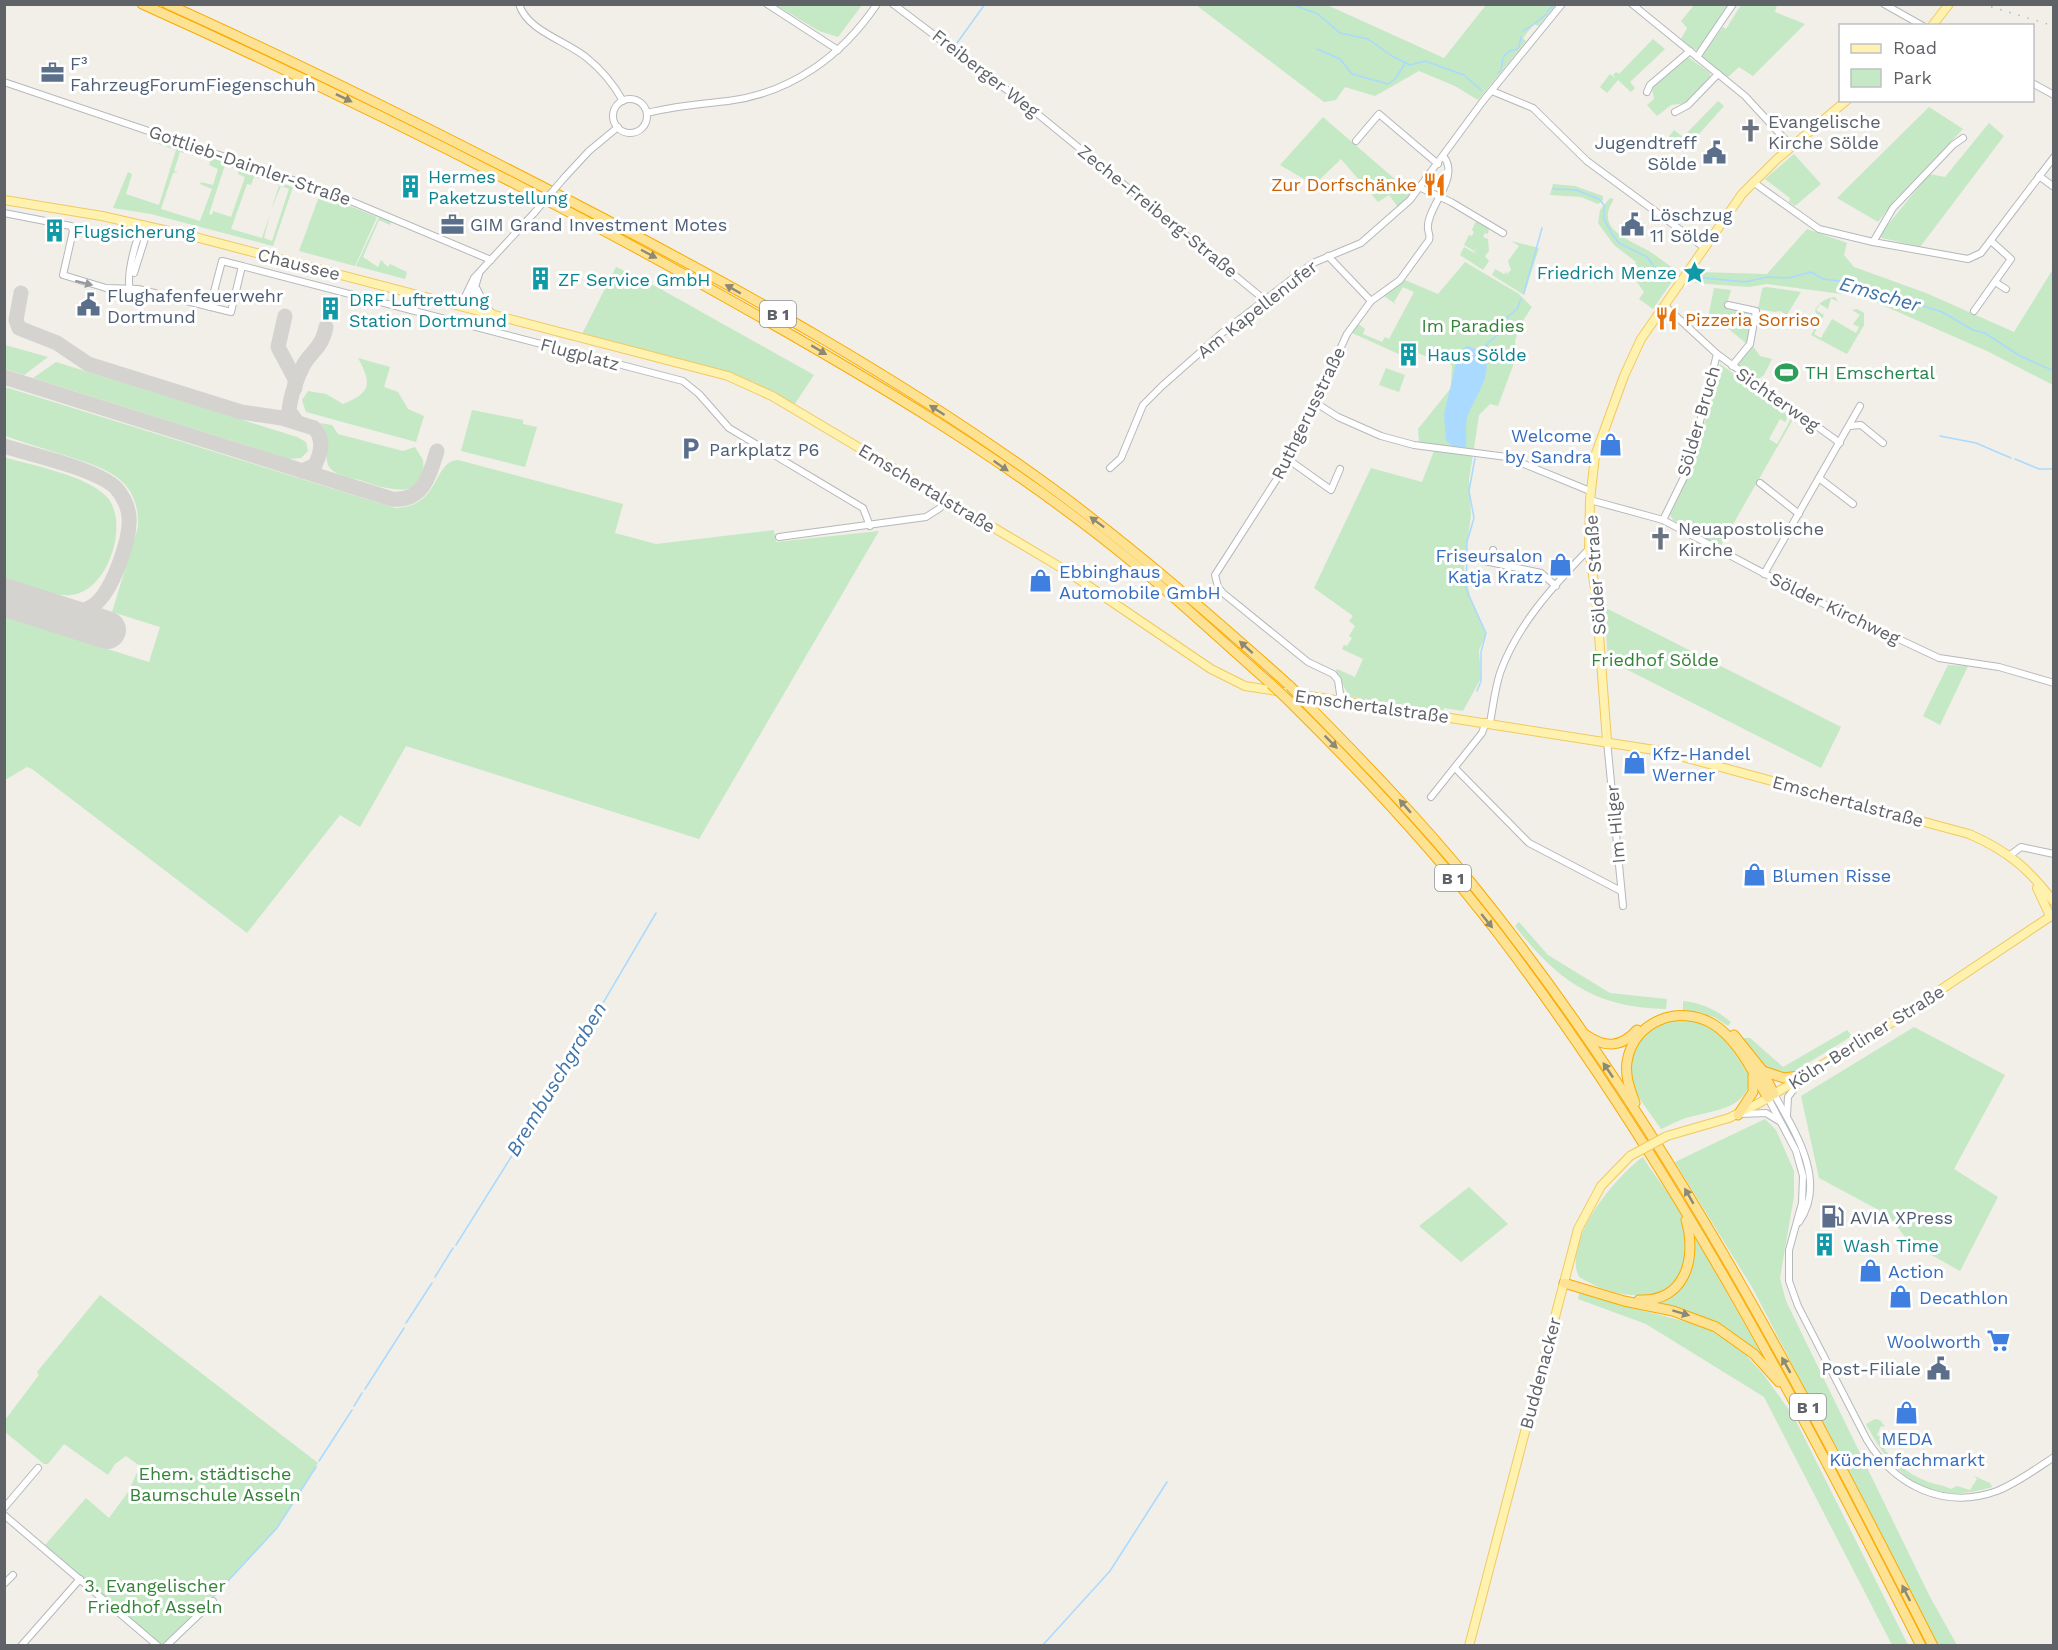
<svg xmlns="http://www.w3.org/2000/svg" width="2058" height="1650" viewBox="0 0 2058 1650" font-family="'Work Sans',sans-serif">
	<rect width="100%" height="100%" fill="#f1efe8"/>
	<!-- green -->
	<g fill="#c5e8c5">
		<polygon points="1695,4 1728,5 1698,50 1693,49 1681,39 1687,28 1681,21"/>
		<polygon points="776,5 862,5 838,37 819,31"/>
		<polygon points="1196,5 1327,5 1444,58 1486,5 1556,5 1538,26 1534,24 1523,38 1526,41 1478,100 1455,86 1419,71 1375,96 1345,87 1336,100 1324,102"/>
		<polygon points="1741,5 1777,5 1775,12 1805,24 1753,76 1739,67 1727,78 1703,58 1703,54 1723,27 1726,29"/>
		<polygon points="1653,39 1665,49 1630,82 1635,88 1631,92 1618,80 1607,93 1600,87 1610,74 1616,79 1613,75 1616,72 1619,74"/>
		<polygon points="1688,57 1710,73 1710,78 1686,103 1671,105 1657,116 1647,105 1654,99 1652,87"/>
		<polygon points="1718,101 1724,106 1683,152 1668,138 1674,130 1683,137"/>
		<polygon points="1929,107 1963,129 1895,200 1878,222 1837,198"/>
		<polygon points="1323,117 1411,193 1398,207 1389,195 1378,202 1341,159 1314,185 1280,165"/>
		<polygon points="1989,123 2004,136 1920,247 1878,237 1929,174 1945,177"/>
		<polygon points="154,138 185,148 184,153 180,152 174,171 178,172 173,173 161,209 200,221 212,189 200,184 201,182 213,185 218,169 209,165 212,157 226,162 209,214 212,215 213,211 231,217 245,177 238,174 239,170 230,167 231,164 249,170 249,172 270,181 254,177 251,185 247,184 231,229 262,238 270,214 264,238 272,241 289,189 281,186 271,210 279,186 275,181 293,187 273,246 151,214 113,208 128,172 132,174 126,194 159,205 176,150 153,142"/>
		<polygon points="1794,154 1821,184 1795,206 1789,202 1790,198 1765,179"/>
		<polygon points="1553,184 1575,186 1603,196 1603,200 1598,204 1581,197 1550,195"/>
		<polygon points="320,194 377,217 355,266 299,251"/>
		<path d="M1610 198 1614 199C1594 229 1627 238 1647 250 1656 255 1665 263 1675 269V277L1653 309 1639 299 1644 292 1630 272 1636 262 1614 245 1598 223 1600 210Z"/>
		<polygon points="379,217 391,222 390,225 379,220 363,257 378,267 381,260 388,267 390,264 407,272 405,279 356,266"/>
		<polygon points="1477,219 1489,227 1488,234 1485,233 1483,237 1488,239 1489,251 1485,256 1489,261 1483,270 1460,255 1464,247 1480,256 1474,252 1478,245 1474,251 1464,245 1469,235 1472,236 1474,232 1472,230"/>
		<polygon points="1807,229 1847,243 1844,255 1854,267 1926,293 2014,332 2053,269 2053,385 1989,352 1864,297 1767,284 1749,287 1695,283 1698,272 1767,274"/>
		<polygon points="1511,241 1539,248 1524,295 1492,275 1495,269 1504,274 1507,271 1506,275 1511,270 1508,261 1519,246"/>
		<polygon points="1465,262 1519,294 1532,307 1519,327 1515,341 1517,355 1498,406 1490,404 1479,415 1469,480 1471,515 1464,568 1471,601 1486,634 1479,650 1481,678 1463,711 1444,708 1444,711 1350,697 1335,672 1337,669 1355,677 1363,659 1342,649 1344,645 1347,646 1352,638 1349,636 1355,626 1349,621 1353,616 1314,588 1371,468 1422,482 1434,451 1469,453 1419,442 1418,429 1451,388 1452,365 1414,352 1415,349 1404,344 1403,356 1350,332 1357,323 1365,329 1363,334 1382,342 1385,337 1389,339 1414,292 1403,287 1394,302 1397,305 1384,296 1405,280 1438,294"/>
		<polygon points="616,267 657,287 814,375 794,405 754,382 727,372 582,334"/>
		<polygon points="1765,287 1767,287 1801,292 1787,315 1780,311 1775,312 1758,309 1762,289"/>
		<polygon points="1714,288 1731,290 1726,307 1751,313 1747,344 1709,313"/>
		<path d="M1835 297 1838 302 1831 298 1828 309 1820 304 1816 310 1824 315 1814 334 1821 338 1832 319 1856 333 1859 327 1853 324 1860 315 1852 310 1857 309 1864 313V325L1847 354 1811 335 1819 321 1815 310C1819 303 1825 298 1835 297Z"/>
		<polygon points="4,345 5,345 48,357 24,375 5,369"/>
		<polygon points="1752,345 1760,356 1772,359 1764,375 1758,379 1737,364"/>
		<path d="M358 358 390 367 384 387 398 392 408 409 424 416 416 442 306 412 302 400 308 391 326 394 343 404C370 393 373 385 358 358Z"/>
		<polygon points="56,362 297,437 306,442 308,451 301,458 289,459 33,378"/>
		<polygon points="1720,364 1775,403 1788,416 1785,422 1780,419 1769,439 1777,444 1793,415 1795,416 1720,547 1673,520 1670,515 1693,466"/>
		<polygon points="1386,368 1405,375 1399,392 1379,385"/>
		<path d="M5 387 395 508C441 507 432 462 458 460L623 504 615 533 656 544 774 530 776 542 879 531 699 839 406 746 360 827 340 815 247 933 32 769 27 767 5 780V617L149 662 160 627 112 612 138 527C140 478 105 468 67 456 46 449 25 443 5 436Z"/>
		<polygon points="472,410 523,420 523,424 537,427 525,467 461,451"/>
		<path d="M320 423 332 425 338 434 403 451 415 447 423 460C428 504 382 488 360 480 351 478 340 476 333 471 319 460 334 438 320 423Z"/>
		<path d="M4 457C34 466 86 475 107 497 130 523 108 592 71 595 50 597 25 584 5 578Z"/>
		<polygon points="1604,607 1841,727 1821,768 1608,660"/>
		<polygon points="1948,665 1968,666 1940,725 1923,716"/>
		<path d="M1519 922 1548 955 1610 993 1667 999 1666 1009C1595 1008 1557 980 1515 926Z"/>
		<path d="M1683 1001C1703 1003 1716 1010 1731 1022L1728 1026 1714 1017 1683 1010Z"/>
		<path d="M1684 1017C1726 1032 1726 1040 1749 1076 1751 1111 1706 1111 1683 1119 1675 1122 1668 1126 1661 1129L1632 1088 1631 1056 1637 1042 1656 1024Z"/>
		<polygon points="1914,1027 2005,1075 1954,1169 1998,1197 1960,1271 1910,1243 1888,1215 1819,1178 1801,1096"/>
		<path d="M1847 1030 1852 1036 1790 1074C1766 1077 1755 1055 1742 1038H1750L1783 1067Z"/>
		<polygon points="1765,1119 1776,1130 1794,1171 1794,1196 1780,1278 1786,1301 1930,1597 1957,1645 1938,1645 1753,1289 1675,1162"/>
		<path d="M1643 1157C1654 1177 1681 1205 1686 1228 1702 1305 1629 1308 1579 1277 1562 1241 1615 1177 1643 1157Z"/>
		<polygon points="1469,1187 1508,1224 1461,1262 1419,1226"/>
		<path d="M1694 1235 1766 1362C1726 1323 1699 1317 1647 1303 1666 1297 1689 1279 1694 1259 1695 1251 1693 1243 1694 1235Z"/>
		<polygon points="1580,1291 1617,1304 1703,1326 1738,1346 1764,1375 1794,1417 1908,1645 1892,1645 1764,1397 1646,1324 1578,1299"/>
		<polygon points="100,1295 318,1463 275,1531 222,1588 161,1645 45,1545 86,1498 109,1518 128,1492 140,1466 126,1456 115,1464 108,1475 64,1444 48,1464 44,1464 5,1432 5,1420 39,1375 37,1372"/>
		<path d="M1875 1419 1880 1420 1885 1427 1881 1426 1877 1435 1880 1437 1879 1440 1887 1445 1884 1449C1895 1461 1907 1474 1926 1481 1935 1485 1941 1484 1951 1489L1957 1486 1970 1490 1977 1479 1974 1476 1990 1483 1992 1487C1929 1507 1893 1476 1866 1424Z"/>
	</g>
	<!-- water -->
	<path fill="#aadaff" d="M1467 346C1508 357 1474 396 1467 418 1465 427 1467 437 1466 447H1453L1446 440 1444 414 1457 359 1461 350Z"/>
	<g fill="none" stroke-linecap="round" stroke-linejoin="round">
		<!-- stream -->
		<g stroke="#aadaff" stroke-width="1.5">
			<polyline points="1291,4 1318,14 1340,33 1368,39 1392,56 1410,65 1425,61 1464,75 1481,90"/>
			<polyline points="1547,12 1555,4"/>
			<polyline points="1534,24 1547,14"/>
			<polyline points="1523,31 1533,25"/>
			<polyline points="957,43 985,4"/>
			<polyline points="1519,47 1521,37"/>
			<polyline points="1317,49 1340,59 1352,74 1388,84 1395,79 1406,62"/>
			<polyline points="1510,51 1518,49"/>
			<polyline points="1504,56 1509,51"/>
			<polyline points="1501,70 1503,58"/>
			<polyline points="1498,73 1500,71"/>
			<polyline points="1553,189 1576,190 1599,199 1604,205 1604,219 1612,234 1619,243 1647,257 1658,272 1675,276"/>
			<polyline points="1695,277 1745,282 1767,277 1788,278 1811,272 1823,279 1848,282 1942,312 1973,330 1985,333 2020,356 2054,371"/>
			<polyline points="1524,293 1542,228"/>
			<polyline points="1481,354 1488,343 1501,332 1505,319 1517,309 1521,299"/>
			<polyline points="1940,436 1976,443 2011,458"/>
			<polyline points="1475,458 1469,491 1474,518 1467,542 1466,589 1486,633 1481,652 1481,681 1477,691"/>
			<polyline points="2015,459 2039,469 2054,469"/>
			<polyline points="456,1245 533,1122 656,913"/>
			<polyline points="435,1277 453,1248"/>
			<polyline points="406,1323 432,1283"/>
			<polyline points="365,1389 404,1328"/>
			<polyline points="354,1406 362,1393"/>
			<polyline points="319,1461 352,1410"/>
			<polyline points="214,1596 277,1528 316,1467"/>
			<polyline points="1042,1646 1110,1571 1167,1482"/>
		</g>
		<!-- taxiway -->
		<g stroke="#d4d3d0" stroke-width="15">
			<path d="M21 293 16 320 19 328 57 343 88 364 241 412 282 418 314 428C325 439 321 453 315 465L302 471"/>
			<polyline points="285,316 278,347 295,379 295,388"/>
			<path d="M4 377 392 499C423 502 430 475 437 451"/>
			<path d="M297 422 289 411C290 397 297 377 304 364 314 348 321 349 326 327"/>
			<path d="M4 446C32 455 97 469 116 488 123 496 128 506 129 517 131 539 112 592 94 605 81 615 66 615 50 612"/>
		</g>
		<!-- runway -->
		<polyline stroke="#d4d3d0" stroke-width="38" points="4,597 107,630"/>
		<defs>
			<g id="minor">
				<path d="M519 4C527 31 567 41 587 58 602 70 614 85 623 101"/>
				<polyline points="767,4 838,50"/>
				<polyline points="893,4 1023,102 1266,301"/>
				<polyline points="1632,4 1745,96 1792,147"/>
				<polyline points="1884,4 1923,26"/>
				<polyline points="1697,57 1733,4"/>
				<polyline points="4,82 334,194 491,260"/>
				<polyline points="2032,83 2054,95"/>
				<polyline points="1492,91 1533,108 1587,161 1705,248"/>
				<polyline points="1647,92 1650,85 1690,51"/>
				<circle cx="630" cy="116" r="17"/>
				<polyline points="1675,112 1688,105 1718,74"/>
				<path d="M647 113C674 106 700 104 728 101 791 93 842 56 877 4"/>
				<polyline points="1356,141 1379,114 1438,164"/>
				<polyline points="2039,176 2054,187"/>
				<polyline points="564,178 589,151 618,127"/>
				<polyline points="1753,182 1819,229 1873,242 1968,259 1981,253 2054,157"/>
				<polyline points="1421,188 1451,202 1503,233"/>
				<polyline points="4,213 71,226 73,231 63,275 106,288 138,289 231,312 242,266 683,381 699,394 729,428 863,508 870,526"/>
				<polyline points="1873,242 1893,208 1953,145 1963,138"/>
				<polyline points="1328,256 1371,301"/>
				<polyline points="134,273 146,235 144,225"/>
				<polyline points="1995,282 2006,289"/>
				<path d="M130 289C126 276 136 236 144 225"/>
				<polyline points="477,289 485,306 492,313"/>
				<polyline points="461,305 474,278 535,212"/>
				<polyline points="1728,305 1756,311 1750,344 1732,366"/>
				<polyline points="210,307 222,261 242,266"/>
				<polyline points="469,307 479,274"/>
				<polyline points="1974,311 2011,259 1991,241"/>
				<polyline points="1717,354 1840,443"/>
				<polyline points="1316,403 1338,417 1381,436 1414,445 1507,457 1590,491"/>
				<polyline points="1850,426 1861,425 1883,443"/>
				<polyline points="1289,460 1331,490 1340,469"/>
				<polyline points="1110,468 1121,458 1143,405 1162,386 1222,333 1313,263 1361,243 1410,200 1483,101 1562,4"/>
				<polyline points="1819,478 1853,504"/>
				<polyline points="1760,483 1799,514"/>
				<polyline points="1590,500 1663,520 1805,595 1939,658 1999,667 2054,683"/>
				<polyline points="1663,520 1688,469 1717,354 1665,306"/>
				<polyline points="779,537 926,517 940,508 946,498"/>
				<polyline points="1480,560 1541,573 1556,586"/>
				<polyline points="1491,562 1493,550"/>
				<polyline points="1764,574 1860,406"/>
				<path d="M1341 701 1338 680 1333 674 1308 662 1223 593 1218 587 1215 575 1289 460 1347 334 1371 301 1400 280 1429 240C1431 234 1427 232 1428 226 1428 206 1460 178 1444 157"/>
				<path d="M1490 723C1493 706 1495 689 1500 673 1517 625 1554 585 1589 549"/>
				<polyline points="1607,741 1623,906"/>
				<polyline points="1455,768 1529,843 1621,891"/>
				<polyline points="1431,797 1482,733 1486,722"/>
				<polyline points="2009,856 2021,847 2054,854"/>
				<path d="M1774 1094C1794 1130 1828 1181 1799 1222"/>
				<path d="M1768 1098 1796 1151 1803 1176 1802 1203 1789 1250V1281L1798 1306 1867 1440C1895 1486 1944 1510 1997 1491 2017 1483 2036 1469 2054 1457"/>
				<polyline points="1740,1114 1766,1113 1779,1121"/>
				<polyline points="1787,1115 1788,1097 1800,1081"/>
				<polyline points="4,1508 38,1468"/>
				<polyline points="4,1515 158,1646"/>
				<polyline points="4,1584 13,1575"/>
				<polyline points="21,1646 80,1579"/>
				<polyline points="166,1646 213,1601"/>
			</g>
			<g id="major">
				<polyline points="1932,26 1949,4"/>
				<path d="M4 200 102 216 199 238 728 376 772 396 1065 570 1211 669 1245 686 1661 751 1969 834C2008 851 2028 868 2054 902"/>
				<polyline points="1607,741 1596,595 1589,549 1590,500 1595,456 1624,376 1641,339 1742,194 1776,160 1847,100"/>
				<polyline points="2037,888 2050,916"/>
				<polyline points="1667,1136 1729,1118 1761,1102 1891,1023 2054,914"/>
				<polyline points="1469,1646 1578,1229 1601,1186 1630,1156"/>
			</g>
			<g id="highway">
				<path d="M142 4C342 94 539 192 730 300 869 378 1008 460 1131 561 1179 600 1224 643 1271 684"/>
				<path d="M167 4C305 66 439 133 572 202 738 288 905 380 1056 491 1138 552 1214 618 1290 686"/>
				<path d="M1289 701C1364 775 1436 852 1500 936 1667 1156 1797 1400 1921 1646"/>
				<path d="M1307 704C1365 763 1421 821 1473 885 1660 1116 1799 1382 1933 1646"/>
				<path d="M1586 1035C1605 1048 1621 1048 1637 1030"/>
				<polyline points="1734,1035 1762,1070 1774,1094"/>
				<polyline points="1763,1071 1784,1078 1807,1075"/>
				<path d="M1635 1103C1630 1089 1625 1077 1627 1062 1633 1021 1679 1004 1713 1024 1738 1039 1753 1073 1768 1098"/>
				<polyline points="1738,1115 1753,1092 1753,1076"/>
				<polyline points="1564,1283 1624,1301 1673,1311 1716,1327 1754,1354 1779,1382"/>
				<path d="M1639 1300C1686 1302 1697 1257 1686 1220"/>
			</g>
		</defs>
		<!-- minor casing -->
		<use href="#minor" stroke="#b5b8bc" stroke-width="8"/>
		<!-- major casing -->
		<use href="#major" stroke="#f2c960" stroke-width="10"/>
		<!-- highway casing -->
		<use href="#highway" stroke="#f9ab00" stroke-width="11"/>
		<!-- minor -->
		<use href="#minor" stroke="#fff" stroke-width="6"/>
		<!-- major -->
		<use href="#major" stroke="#fff2af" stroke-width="8"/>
		<!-- highway -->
		<use href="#highway" stroke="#fde293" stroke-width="9"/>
		<!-- rail -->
		<polyline stroke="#b6b7b8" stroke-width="1.5" stroke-dasharray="1.5 8" stroke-linecap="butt" points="1982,4 2054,26"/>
		<defs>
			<polyline id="minor-bridge" points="535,212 564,178"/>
			<polyline id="major-bridge" points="1630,1156 1667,1136"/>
			<g id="highway-bridge">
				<polyline points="1271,684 1289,701"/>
				<polyline points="1290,686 1307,704"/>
			</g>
		</defs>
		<!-- minor-bridge casing -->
		<use href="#minor-bridge" stroke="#b5b8bc" stroke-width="8" stroke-linecap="butt"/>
		<!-- major-bridge casing -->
		<use href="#major-bridge" stroke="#f2c960" stroke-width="10" stroke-linecap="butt"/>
		<!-- highway-bridge casing -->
		<use href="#highway-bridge" stroke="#f9ab00" stroke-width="11" stroke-linecap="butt"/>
		<!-- minor-bridge -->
		<use href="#minor-bridge" stroke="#fff" stroke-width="6"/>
		<!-- major-bridge -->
		<use href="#major-bridge" stroke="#fff2af" stroke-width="8"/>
		<!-- highway-bridge -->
		<use href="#highway-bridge" stroke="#fde293" stroke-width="9"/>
	</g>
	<!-- one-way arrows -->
	<defs><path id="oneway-solid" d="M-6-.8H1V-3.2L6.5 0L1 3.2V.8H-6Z" transform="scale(1.5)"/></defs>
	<g fill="#8e8975">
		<use href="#oneway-solid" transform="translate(344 98) rotate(26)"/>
		<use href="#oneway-solid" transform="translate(649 254) rotate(28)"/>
		<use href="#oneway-solid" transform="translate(733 289) rotate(-150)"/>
		<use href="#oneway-solid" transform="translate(819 350) rotate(31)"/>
		<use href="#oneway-solid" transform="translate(937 410) rotate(-147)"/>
		<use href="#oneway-solid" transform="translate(1001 466) rotate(35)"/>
		<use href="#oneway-solid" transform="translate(1097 522) rotate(-143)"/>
		<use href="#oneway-solid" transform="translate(1246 647) rotate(-138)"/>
		<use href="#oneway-solid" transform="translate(1331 742) rotate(45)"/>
		<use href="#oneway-solid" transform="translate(1405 806) rotate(-131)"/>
		<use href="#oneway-solid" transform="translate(1487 921) rotate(51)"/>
		<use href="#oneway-solid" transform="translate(1608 1070) rotate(-124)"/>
		<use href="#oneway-solid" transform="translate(1689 1196) rotate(-120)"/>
		<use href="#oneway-solid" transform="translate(1681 1313) rotate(17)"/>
		<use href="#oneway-solid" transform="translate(1786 1365) rotate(-119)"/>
		<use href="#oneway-solid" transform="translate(1906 1593) rotate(-117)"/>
	</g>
	<use fill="#979a9d" href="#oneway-solid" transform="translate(84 283) rotate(14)"/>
	<!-- icons -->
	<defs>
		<symbol id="office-bare" viewBox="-9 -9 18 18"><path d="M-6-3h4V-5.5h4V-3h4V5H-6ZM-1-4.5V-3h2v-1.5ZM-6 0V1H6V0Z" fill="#5c6f8a" stroke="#fff" stroke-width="2.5" paint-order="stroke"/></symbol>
		<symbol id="church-bare" viewBox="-9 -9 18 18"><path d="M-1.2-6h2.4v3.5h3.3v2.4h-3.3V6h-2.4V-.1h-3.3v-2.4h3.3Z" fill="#6b7280" stroke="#fff" stroke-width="2.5" paint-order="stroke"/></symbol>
		<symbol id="civic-bare" viewBox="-9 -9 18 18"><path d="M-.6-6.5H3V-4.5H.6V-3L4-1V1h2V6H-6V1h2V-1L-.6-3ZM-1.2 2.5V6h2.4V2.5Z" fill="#5c6f8a" stroke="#fff" stroke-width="2.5" paint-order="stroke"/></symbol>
		<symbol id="restaurant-bare" viewBox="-9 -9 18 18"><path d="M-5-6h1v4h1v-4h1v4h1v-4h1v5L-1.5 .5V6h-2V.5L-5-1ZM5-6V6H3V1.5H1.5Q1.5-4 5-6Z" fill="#e8710a" stroke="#fff" stroke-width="2.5" paint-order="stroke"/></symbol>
		<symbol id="building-bare" viewBox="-9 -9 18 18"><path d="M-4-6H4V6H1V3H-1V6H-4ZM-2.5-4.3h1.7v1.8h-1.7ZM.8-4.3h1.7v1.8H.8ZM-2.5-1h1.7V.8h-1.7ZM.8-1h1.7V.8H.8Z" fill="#0f9aa8" stroke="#fff" stroke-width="2.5" paint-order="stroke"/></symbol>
		<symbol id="sight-bare" viewBox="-9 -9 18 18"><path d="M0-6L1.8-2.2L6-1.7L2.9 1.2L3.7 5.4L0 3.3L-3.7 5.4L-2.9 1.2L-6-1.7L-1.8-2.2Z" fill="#0f9aa8" stroke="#fff" stroke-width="2.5" paint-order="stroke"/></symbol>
		<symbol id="stadium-bare" viewBox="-9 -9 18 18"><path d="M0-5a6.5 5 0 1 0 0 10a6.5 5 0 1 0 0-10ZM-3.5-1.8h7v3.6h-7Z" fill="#2e9e5b" stroke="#fff" stroke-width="2.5" paint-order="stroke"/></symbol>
		<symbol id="shop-bare" viewBox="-9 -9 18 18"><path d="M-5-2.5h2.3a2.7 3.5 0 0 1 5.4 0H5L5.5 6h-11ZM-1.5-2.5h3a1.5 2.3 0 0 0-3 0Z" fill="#3f7fe0" stroke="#fff" stroke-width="2.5" paint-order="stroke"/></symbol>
		<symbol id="parking-bare" viewBox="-9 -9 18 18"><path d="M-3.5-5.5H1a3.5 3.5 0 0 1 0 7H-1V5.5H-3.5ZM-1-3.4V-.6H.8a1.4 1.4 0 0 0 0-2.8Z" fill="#5c6f8a" stroke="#fff" stroke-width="2.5" paint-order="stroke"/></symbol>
		<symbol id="fuel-bare" viewBox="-9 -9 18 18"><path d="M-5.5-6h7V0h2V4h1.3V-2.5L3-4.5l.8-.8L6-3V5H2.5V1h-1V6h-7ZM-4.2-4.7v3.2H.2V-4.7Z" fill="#5c6f8a" stroke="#fff" stroke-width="2.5" paint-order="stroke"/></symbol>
		<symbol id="supermarket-bare" viewBox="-9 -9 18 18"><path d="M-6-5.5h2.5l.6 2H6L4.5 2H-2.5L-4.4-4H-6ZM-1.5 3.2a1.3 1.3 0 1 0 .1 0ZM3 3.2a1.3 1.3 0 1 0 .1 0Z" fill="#3f7fe0" stroke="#fff" stroke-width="2.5" paint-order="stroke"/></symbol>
	</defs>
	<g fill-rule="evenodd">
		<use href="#office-bare" x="36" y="56" width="33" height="33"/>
		<use href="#church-bare" x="1734" y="114" width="33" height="33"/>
		<use href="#civic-bare" x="1698" y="136" width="33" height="33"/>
		<use href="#restaurant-bare" x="1418" y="168" width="33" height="33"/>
		<use href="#building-bare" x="394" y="170" width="33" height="33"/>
		<use href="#office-bare" x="436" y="208" width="33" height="33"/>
		<use href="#civic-bare" x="1616" y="208" width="33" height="33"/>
		<use href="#building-bare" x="38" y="214" width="33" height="33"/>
		<use href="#sight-bare" x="1678" y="256" width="33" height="33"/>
		<use href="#building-bare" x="524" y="262" width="33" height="33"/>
		<use href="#civic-bare" x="72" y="288" width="33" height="33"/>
		<use href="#building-bare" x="314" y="292" width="33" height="33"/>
		<use href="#restaurant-bare" x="1650" y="302" width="33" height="33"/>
		<use href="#building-bare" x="1392" y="338" width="33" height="33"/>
		<use href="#stadium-bare" x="1770" y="356" width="33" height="33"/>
		<use href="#shop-bare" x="1594" y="428" width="33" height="33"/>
		<use href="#parking-bare" x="674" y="432" width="33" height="33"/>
		<use href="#church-bare" x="1644" y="522" width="33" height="33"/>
		<use href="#shop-bare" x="1544" y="548" width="33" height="33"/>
		<use href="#shop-bare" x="1024" y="564" width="33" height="33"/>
		<use href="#shop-bare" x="1618" y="746" width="33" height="33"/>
		<use href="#shop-bare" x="1738" y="858" width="33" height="33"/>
		<use href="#fuel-bare" x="1816" y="1200" width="33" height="33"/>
		<use href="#building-bare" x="1808" y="1228" width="33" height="33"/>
		<use href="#shop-bare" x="1854" y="1254" width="33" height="33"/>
		<use href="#shop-bare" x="1884" y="1280" width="33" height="33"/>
		<use href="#supermarket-bare" x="1982" y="1324" width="33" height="33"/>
		<use href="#civic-bare" x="1922" y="1352" width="33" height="33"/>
		<use href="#shop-bare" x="1890" y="1396" width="33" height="33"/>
	</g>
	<g text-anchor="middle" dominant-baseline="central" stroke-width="6" stroke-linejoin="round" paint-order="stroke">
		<!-- shield labels -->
		<g fill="#fff" stroke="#8f9295" stroke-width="1.5">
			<rect x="760" y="301" width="36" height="26" rx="4.5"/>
			<rect x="1435" y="865" width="36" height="26" rx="4.5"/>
			<rect x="1790" y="1394" width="36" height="26" rx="4.5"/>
		</g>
		<g font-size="16" font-weight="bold" fill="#5f6368">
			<text x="778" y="314">B 1</text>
			<text x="1453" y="878">B 1</text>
			<text x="1808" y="1407">B 1</text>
		</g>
		<!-- service labels -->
		<g font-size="18" fill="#4e5e75" stroke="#fff" text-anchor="start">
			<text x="70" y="63">F³<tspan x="70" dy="21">FahrzeugForumFiegenschuh</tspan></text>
			<text x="1697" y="142" text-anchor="end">Jugendtreff<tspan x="1697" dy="21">Sölde</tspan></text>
			<text x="1650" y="214">Löschzug<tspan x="1650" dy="21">11 Sölde</tspan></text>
			<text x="470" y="224">GIM Grand Investment Motes</text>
			<text x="107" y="295">Flughafenfeuerwehr<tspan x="107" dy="21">Dortmund</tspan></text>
			<text x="709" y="449">Parkplatz P6</text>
			<text x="1850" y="1217">AVIA XPress</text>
			<text x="1921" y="1368" text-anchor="end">Post-Filiale</text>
		</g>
		<!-- street labels -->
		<g font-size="18" fill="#5f6368" stroke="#fff">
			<text transform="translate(986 73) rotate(38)">Freiberger Weg</text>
			<text transform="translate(250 165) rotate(19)">Gottlieb-Daimler-Straße</text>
			<text transform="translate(1158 211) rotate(39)">Zeche-Freiberg-Straße</text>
			<text transform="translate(299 264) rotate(14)">Chaussee</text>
			<text transform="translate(1257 309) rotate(-38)">Am Kapellenufer</text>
			<text transform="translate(580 354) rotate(15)">Flugplatz</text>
			<text transform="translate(1778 399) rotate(35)">Sichterweg</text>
			<text transform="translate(1308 413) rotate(-64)">Ruthgerusstraße</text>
			<text transform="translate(1698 421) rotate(-74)">Sölder Bruch</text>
			<text transform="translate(927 488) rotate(31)">Emschertalstraße</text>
			<text transform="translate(1595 575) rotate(-94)">Sölder Straße</text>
			<text transform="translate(1835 608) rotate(26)">Sölder Kirchweg</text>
			<text transform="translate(1372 706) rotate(8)">Emschertalstraße</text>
			<text transform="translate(1848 801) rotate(15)">Emschertalstraße</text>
			<text transform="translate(1615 824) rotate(-95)">Im Hilger</text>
			<text transform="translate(1866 1037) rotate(-32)">Köln-Berliner Straße</text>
			<text transform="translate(1540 1373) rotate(-75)">Buddenacker</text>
		</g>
		<!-- worship labels -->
		<g font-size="18" fill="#5b616d" stroke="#fff" text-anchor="start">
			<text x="1768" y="121">Evangelische<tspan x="1768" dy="21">Kirche Sölde</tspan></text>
			<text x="1678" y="528">Neuapostolische<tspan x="1678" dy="21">Kirche</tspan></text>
		</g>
		<!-- culture labels -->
		<g font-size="18" fill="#0d838f" stroke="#fff" text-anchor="start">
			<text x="428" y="176">Hermes<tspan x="428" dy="21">Paketzustellung</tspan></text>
			<text x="73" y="231">Flugsicherung</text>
			<text x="1677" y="272" text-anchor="end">Friedrich Menze</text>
			<text x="558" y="279">ZF Service GmbH</text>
			<text x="349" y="299">DRF Luftrettung<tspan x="349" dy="21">Station Dortmund</tspan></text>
			<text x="1427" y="354">Haus Sölde</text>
			<text x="1843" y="1245">Wash Time</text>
		</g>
		<!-- food labels -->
		<g font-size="18" fill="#c56008" stroke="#fff" text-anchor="end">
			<text x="1417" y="184">Zur Dorfschänke</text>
			<text x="1685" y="319" text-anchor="start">Pizzeria Sorriso</text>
		</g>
		<!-- park labels -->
		<g font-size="18" fill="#348238" stroke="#fff">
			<text x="1473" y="325">Im Paradies</text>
			<text x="1655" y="659">Friedhof Sölde</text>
			<text x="215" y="1473">Ehem. städtische<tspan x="215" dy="21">Baumschule Asseln</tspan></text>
			<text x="155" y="1585">3. Evangelischer<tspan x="155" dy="21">Friedhof Asseln</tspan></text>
		</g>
		<!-- leisure labels -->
		<g font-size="18" fill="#27864d" stroke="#fff" text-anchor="start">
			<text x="1805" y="372">TH Emschertal</text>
		</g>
		<!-- shop labels -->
		<g font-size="18" fill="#366cbe" stroke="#fff" text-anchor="start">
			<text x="1592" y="435" text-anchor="end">Welcome<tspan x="1592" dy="21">by Sandra</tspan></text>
			<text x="1543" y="555" text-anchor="end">Friseursalon<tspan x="1543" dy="21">Katja Kratz</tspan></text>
			<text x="1059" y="571">Ebbinghaus<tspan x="1059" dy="21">Automobile GmbH</tspan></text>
			<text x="1652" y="753">Kfz-Handel<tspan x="1652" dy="21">Werner</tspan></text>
			<text x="1772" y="875">Blumen Risse</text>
			<text x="1888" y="1271">Action</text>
			<text x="1919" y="1297">Decathlon</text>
			<text x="1981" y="1341" text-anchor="end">Woolworth</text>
			<text x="1907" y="1438" text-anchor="middle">MEDA<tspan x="1907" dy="21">Küchenfachmarkt</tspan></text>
		</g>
		<!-- water labels -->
		<g font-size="20" font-style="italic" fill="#4174aa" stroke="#fff">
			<text transform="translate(1880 294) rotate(16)">Emscher</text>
			<text transform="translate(556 1079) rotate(-59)">Brembuschgraben</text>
		</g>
	</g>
	<!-- border -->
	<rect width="2058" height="1650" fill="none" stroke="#5f6368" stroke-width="12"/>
	<!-- legend -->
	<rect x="1839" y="24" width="195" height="78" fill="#ffffff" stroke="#bfc1c3" stroke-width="1.5"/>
	<rect x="1851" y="44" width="30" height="9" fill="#fff2af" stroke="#bfc1c3" stroke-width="1.5"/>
	<text x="1893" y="54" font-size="18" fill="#5f6368">Road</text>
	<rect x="1851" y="69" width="30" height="18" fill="#c5e8c5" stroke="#bfc1c3" stroke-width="1.5"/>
	<text x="1893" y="84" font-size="18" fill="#5f6368">Park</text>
</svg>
